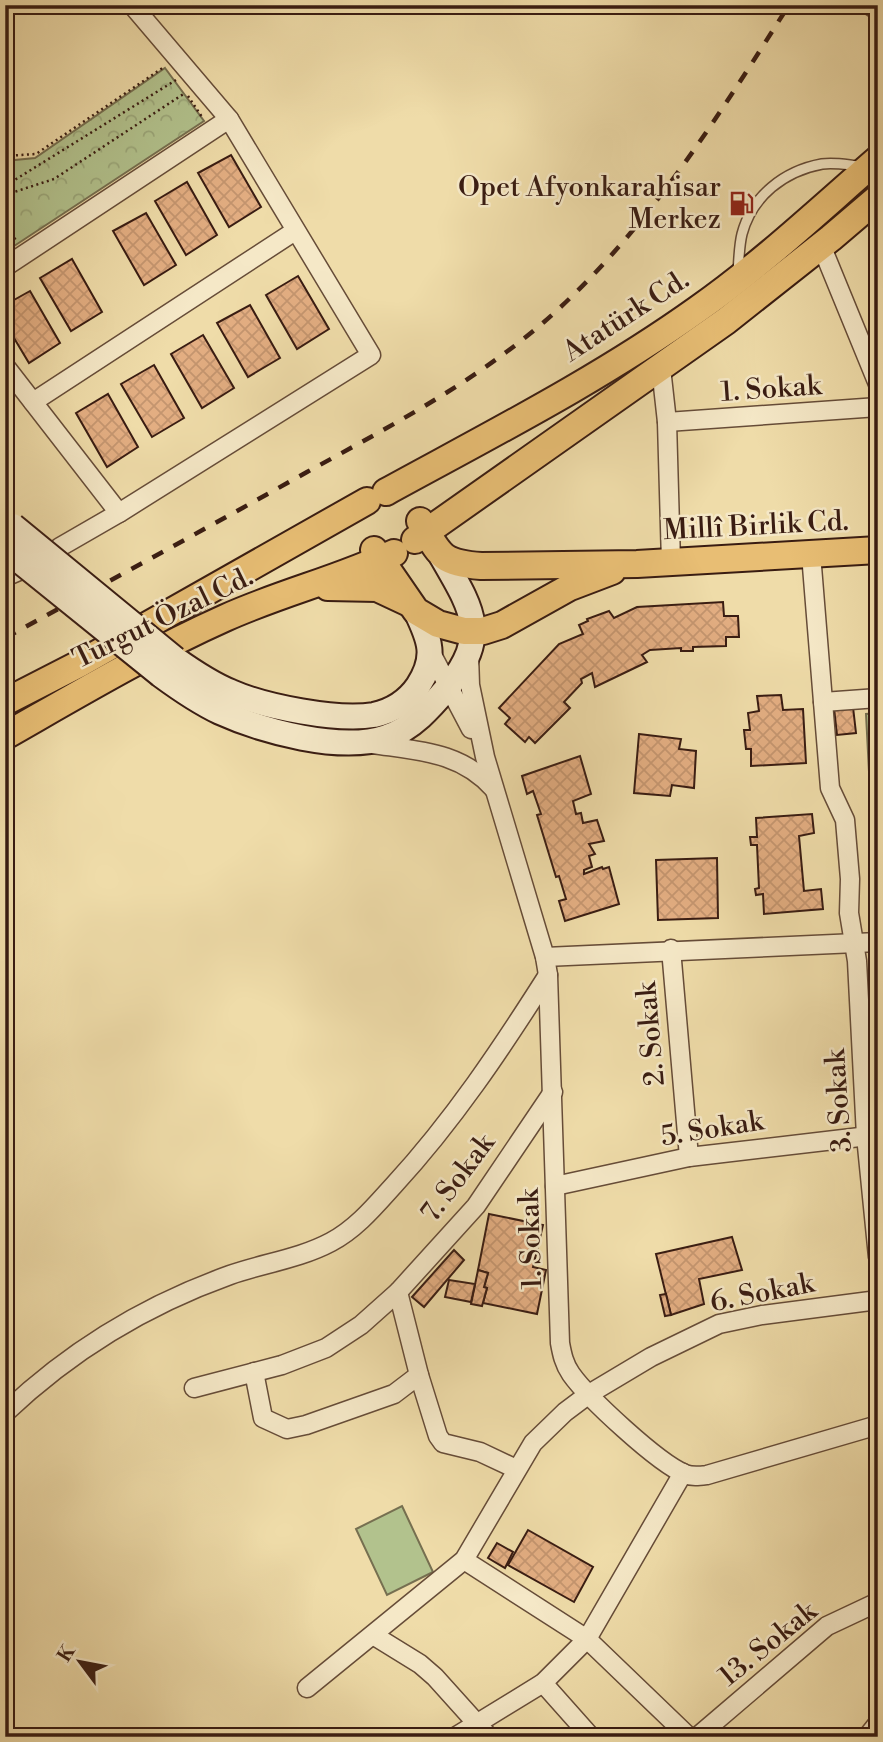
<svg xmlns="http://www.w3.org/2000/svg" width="883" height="1742" viewBox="0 0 883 1742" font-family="'Libre Bodoni',serif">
	<defs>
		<pattern id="park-crowns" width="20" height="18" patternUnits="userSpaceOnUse" patternTransform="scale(1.75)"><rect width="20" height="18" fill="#b2c28d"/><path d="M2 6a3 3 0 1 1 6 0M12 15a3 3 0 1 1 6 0" fill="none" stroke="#9aa679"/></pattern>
		<pattern id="building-cross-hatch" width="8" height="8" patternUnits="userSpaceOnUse" patternTransform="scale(1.75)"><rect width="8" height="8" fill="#e3ae82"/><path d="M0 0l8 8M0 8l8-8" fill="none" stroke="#c4956f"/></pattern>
	</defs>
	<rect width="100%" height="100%" fill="#efdca9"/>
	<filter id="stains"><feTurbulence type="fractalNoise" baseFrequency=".00286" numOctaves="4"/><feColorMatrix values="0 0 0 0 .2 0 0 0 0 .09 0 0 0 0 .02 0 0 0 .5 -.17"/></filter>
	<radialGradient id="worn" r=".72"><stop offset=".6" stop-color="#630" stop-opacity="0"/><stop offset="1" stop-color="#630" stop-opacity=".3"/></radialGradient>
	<!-- green -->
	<g fill="#b2c28d" stroke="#766f50" stroke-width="2">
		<polygon points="878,713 878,791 870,791 866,714"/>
		<polygon points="402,1506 433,1572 387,1595 356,1529"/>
	</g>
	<!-- park -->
	<polygon fill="url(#park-crowns)" stroke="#766f50" stroke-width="2" points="165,68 204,121 5,252 5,161 35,158"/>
	<!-- building -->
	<g fill="url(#building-cross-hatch)" stroke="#391c12" stroke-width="2">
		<polygon points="231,155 261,207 229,227 198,173"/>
		<polygon points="187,182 217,235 186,255 155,201"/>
		<polygon points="146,213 176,265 144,285 113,231"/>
		<polygon points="72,259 102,312 71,331 40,278"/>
		<polygon points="298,276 329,329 297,349 266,295"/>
		<polygon points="30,291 60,343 29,363 5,323 5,305"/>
		<polygon points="250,305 280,358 248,377 217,323"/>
		<polygon points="203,335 234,388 202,408 171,354"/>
		<polygon points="154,365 184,418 152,437 121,384"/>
		<polygon points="108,394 138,447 107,467 76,413"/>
		<polygon points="723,602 724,616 738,616 739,637 726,637 726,646 693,647 693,651 681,651 681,648 650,650 642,655 647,662 595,687 592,673 581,679 582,683 564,702 570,708 535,743 529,737 525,742 505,724 510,718 499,708 559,644 583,634 579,625 588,621 587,619 609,611 614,618 637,607"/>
		<polygon points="781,695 783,710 803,709 806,763 751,766 751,749 746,749 744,730 750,730 748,713 759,711 757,696"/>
		<polygon points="853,707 856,733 837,735 834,708"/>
		<polygon points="639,734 681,739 679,749 696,751 694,788 672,785 670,796 634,793"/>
		<polygon points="580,756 591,794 573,801 576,814 581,813 583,823 597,820 604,841 589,844 595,854 589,856 592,867 584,870 584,874 602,867 603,869 609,867 619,904 565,921 559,901 566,899 559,876 556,877 537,815 541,814 533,791 527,794 522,776"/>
		<polygon points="812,814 814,833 799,836 804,891 821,889 823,909 764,914 763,894 756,895 755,889 759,888 757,845 751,845 750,837 757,837 756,818"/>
		<polygon points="717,858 718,918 658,920 656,860"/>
		<polygon points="489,1214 543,1225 533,1267 546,1270 537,1314 483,1303 487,1288 484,1287 488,1273 478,1270"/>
		<polygon points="732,1237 742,1270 699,1279 704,1304 671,1315 656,1254"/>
		<polygon points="454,1250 464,1260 424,1307 412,1297"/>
		<polygon points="478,1270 488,1273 484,1287 487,1288 482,1306 471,1304"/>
		<polygon points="449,1280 475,1284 471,1302 445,1297"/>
		<polygon points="666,1294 671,1315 665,1316 660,1295"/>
		<polygon points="528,1530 593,1567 574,1602 508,1565"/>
		<polygon points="497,1543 513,1552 505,1568 488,1558"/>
	</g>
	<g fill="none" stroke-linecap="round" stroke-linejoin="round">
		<defs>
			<path id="lane" d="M738 272C739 260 739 246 742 234 752 196 784 171 822 164 834 162 848 165 860 166"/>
			<g id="street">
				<polyline points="872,7 874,5"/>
				<polyline points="821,245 878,384"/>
				<polyline points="5,267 229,119"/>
				<polyline points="5,366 119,513"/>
				<polyline points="661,368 667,422 671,562"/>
				<polyline points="33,402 295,231"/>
				<polyline points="667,422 878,407"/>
				<polyline points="811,554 830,788 845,820 850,879 849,913 857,961 866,1136 878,1257"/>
				<polyline points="5,577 42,561 60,547 119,513 371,355 229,119 132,5"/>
				<polyline points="430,651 471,729"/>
				<path d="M469 655 470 685 485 757 545 957 548 975 560 1343C562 1354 564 1364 571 1374 588 1398 658 1463 685 1474 692 1477 699 1476 707 1475L878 1425"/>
				<polyline points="823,702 878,698"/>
				<path d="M373 744C420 751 461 752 494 789"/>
				<polyline points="671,949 689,1157"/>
				<polyline points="545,957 878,942"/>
				<polyline points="555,1186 689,1157 877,1135"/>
				<polyline points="398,1292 419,1375 438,1436 443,1443 480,1452 516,1469"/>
				<polyline points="254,1372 263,1418 287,1429 306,1425 394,1394 419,1375"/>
				<polyline points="194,1388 282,1365 326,1348 361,1325 398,1292 476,1206 553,1092"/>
				<path d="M5 1413C70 1351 146 1305 230 1275 264 1263 299 1259 331 1242 356 1229 375 1206 394 1185 453 1121 501 1049 548 975"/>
				<polyline points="464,1560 587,1639 689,1737"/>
				<polyline points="373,1635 420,1664 435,1677 489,1737"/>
				<polyline points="543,1683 591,1737"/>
				<polyline points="307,1688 464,1560 533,1443 565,1412 589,1394 651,1357 719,1324 762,1315 878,1300"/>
				<polyline points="455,1737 543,1683 587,1639 683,1473"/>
				<polyline points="697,1737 827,1626 878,1602"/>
				<polyline points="867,1737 878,1723"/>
			</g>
			<g id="secondary">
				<path d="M175 659C192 671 211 684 231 692 265 707 337 721 374 715 392 711 407 702 418 686 437 657 430 640 416 611"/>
				<path d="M161 675C180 689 199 702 220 712 262 731 341 753 387 737 412 729 431 707 448 687 490 634 472 609 442 557"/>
			</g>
			<g id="primary">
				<path d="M386 492C492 434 600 379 698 309 762 264 819 210 878 159"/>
				<path d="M420 521C440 554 439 563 481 566L637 564 878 550"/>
				<polyline points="415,540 726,321 831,238 878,198"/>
				<polyline points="374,550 416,611 438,624 464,631 483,631 502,625 570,587 612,571"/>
				<polyline points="328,587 377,588 409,603"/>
				<polyline points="5,702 79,664 367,501"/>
				<path d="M5 736C77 695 149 652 225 618 280 593 339 579 394 553"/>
			</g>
		</defs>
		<!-- lane casing -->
		<use href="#lane" stroke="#664c38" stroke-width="12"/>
		<!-- street casing -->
		<use href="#street" stroke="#664c38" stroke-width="21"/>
		<!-- secondary casing -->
		<use href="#secondary" stroke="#391c12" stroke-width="28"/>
		<!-- primary casing -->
		<use href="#primary" stroke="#391c12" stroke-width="30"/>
		<!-- path -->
		<g stroke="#391c12" stroke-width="2.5" stroke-dasharray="2 3.5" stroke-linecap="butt">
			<polyline points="188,96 202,117"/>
			<polyline points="5,156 36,154 164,67"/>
			<polyline points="5,182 13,181 176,80"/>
			<polyline points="5,195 54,179 185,93"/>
			<polyline points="5,218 16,241"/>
		</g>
		<!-- lane -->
		<use href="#lane" stroke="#f5e8c7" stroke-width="9"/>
		<!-- street -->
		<use href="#street" stroke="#f5e8c7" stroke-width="18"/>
		<!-- secondary -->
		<use href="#secondary" stroke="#f5e8c7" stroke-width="24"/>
		<!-- primary -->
		<use href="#primary" stroke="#e8be74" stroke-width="26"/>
		<!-- rail -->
		<path stroke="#391c12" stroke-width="4.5" stroke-dasharray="12 12" stroke-linecap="butt" d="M5 638C106 583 207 528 307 472 389 427 473 383 544 322 646 233 717 118 789 5"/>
		<defs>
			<g id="secondary-bridge">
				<polyline points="13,526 175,659"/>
				<polyline points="5,549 161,675"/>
			</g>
		</defs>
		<!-- secondary-bridge casing -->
		<use href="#secondary-bridge" stroke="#391c12" stroke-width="28" stroke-linecap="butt"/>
		<!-- secondary-bridge -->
		<use href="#secondary-bridge" stroke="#f5e8c7" stroke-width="24"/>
	</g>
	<!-- icons -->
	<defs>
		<symbol id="fuel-bare" viewBox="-9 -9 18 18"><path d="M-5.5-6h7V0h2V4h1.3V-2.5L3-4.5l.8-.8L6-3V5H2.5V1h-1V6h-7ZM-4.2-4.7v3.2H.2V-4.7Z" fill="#8f2418" stroke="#f5e8c7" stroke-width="2.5" paint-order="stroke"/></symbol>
	</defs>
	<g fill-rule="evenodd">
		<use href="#fuel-bare" x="724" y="186" width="35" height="35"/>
	</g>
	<g text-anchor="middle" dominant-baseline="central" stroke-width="5" stroke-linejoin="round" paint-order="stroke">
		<!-- poi labels -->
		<g font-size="28" fill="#391c12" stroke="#f5e8c7" text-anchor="end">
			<text x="721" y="187">Opet Afyonkarahisar<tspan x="721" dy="32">Merkez</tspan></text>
		</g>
		<!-- street labels -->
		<g font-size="28" fill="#391c12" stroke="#f5e8c7">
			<text transform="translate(626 316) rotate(-33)">Atatürk Cd.</text>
			<text transform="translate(771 389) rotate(-4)">1. Sokak</text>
			<text transform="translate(756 526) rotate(-3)">Millî Birlik Cd.</text>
			<text transform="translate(163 618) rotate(-26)">Turgut Özal Cd.</text>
			<text transform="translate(651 1034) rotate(-95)">2. Sokak</text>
			<text transform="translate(839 1101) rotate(-94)">3. Sokak</text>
			<text transform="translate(712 1129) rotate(-9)">5. Sokak</text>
			<text transform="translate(458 1178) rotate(-53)">7. Sokak</text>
			<text transform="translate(531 1239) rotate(-92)">1. Sokak</text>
			<text transform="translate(762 1293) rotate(-11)">6. Sokak</text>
			<text transform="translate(768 1644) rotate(-39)">13. Sokak</text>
		</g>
	</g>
	<!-- margin -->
	<rect width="883" height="1742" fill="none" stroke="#efdca9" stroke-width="28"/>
	<rect x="7" y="7" width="869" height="1728" fill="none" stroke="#391c12" stroke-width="3.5"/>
	<rect x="14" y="14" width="855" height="1714" fill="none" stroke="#391c12" stroke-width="2"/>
	<!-- north arrow -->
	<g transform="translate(80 1662) rotate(302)" stroke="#f5e8c7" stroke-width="5" paint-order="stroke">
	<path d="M0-5L12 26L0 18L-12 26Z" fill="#391c12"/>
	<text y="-10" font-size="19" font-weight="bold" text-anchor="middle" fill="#391c12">K</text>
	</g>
	<rect width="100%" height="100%" filter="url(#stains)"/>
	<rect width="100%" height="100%" fill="url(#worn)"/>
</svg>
